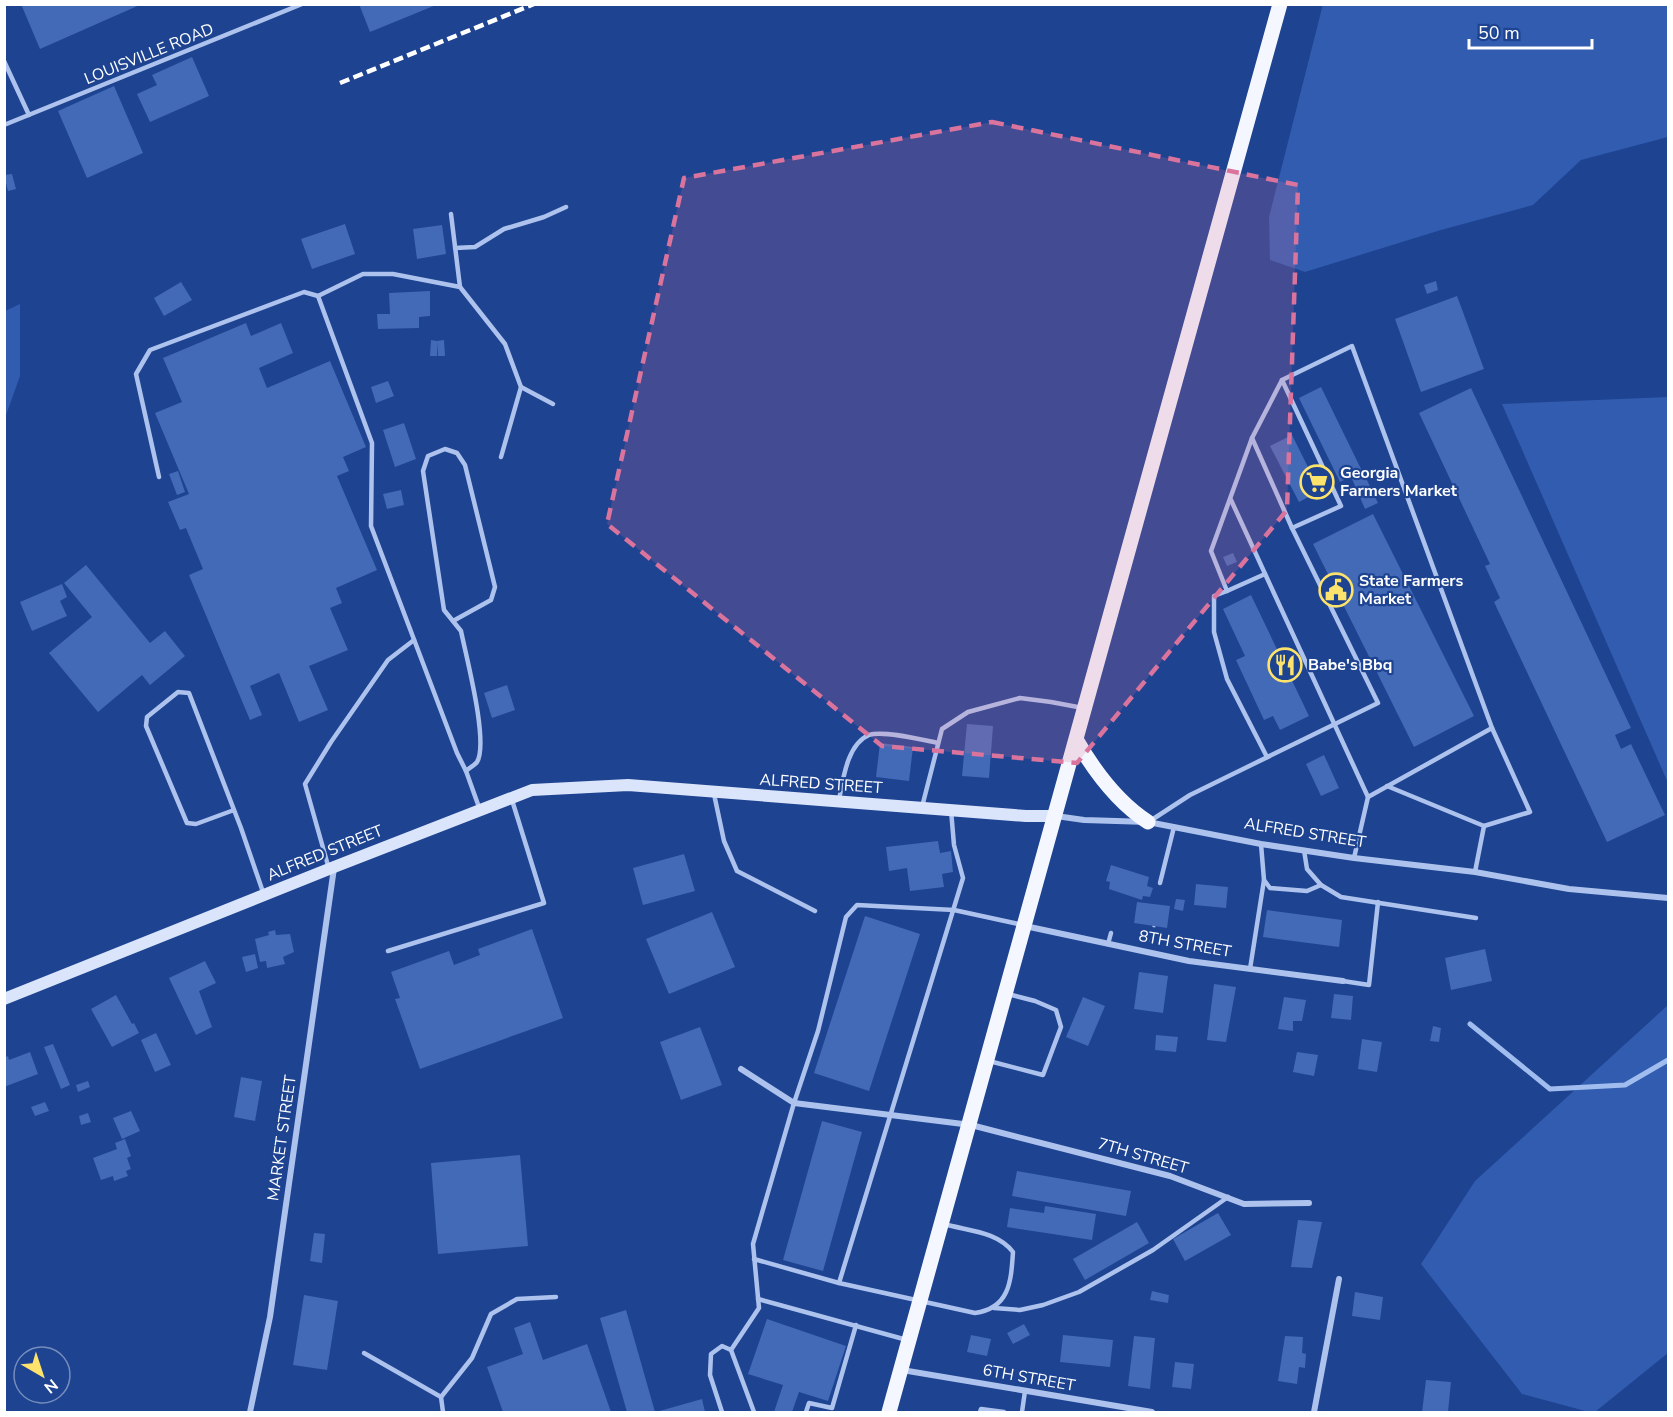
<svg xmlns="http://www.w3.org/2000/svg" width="1673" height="1417" viewBox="0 0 1673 1417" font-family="'Nunito Sans',sans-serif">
	<rect width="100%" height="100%" fill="#1d4391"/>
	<!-- green -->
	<g fill="#315caf">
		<polygon points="1323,4 1668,5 1668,137 1581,160 1533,205 1441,230 1305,272 1270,260 1269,217"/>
		<polygon points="20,304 20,376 5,418 5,311"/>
		<polygon points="1668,397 1668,783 1502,404"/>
		<polygon points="1668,1005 1668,1353 1595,1412 1589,1412 1522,1394 1421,1264 1475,1181"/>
	</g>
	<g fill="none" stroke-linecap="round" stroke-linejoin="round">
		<!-- stream -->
		<polyline stroke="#a1bdef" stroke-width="5" points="1470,1024 1550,1089 1625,1085 1668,1060"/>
	</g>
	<!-- building -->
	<g fill="#426ab7">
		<polygon points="21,4 142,4 40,49"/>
		<polygon points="359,4 436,4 436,5 370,32"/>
		<polygon points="192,57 209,96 150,122 137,94 157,85 152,75"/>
		<polygon points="114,86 143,153 87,178 58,111"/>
		<polygon points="12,174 16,189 8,191 4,175"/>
		<polygon points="345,224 355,254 312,269 301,239"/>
		<polygon points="442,225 446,254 417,259 413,229"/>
		<polygon points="1436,281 1438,290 1427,294 1424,285"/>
		<polygon points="181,282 192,300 164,316 154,298"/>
		<polygon points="430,291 430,316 419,317 419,328 378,329 377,314 390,314 389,293"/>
		<polygon points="1457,296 1484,369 1421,392 1395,319"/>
		<polygon points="246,323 251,336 281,323 293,353 259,368 267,388 330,361 366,447 343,457 349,471 337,476 377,570 336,588 342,603 330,608 348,650 309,666 328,710 299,722 279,673 250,686 262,715 250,720 189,575 203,569 186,528 180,530 168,502 189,494 155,413 182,402 163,358"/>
		<polygon points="431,340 437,341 437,356 430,356"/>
		<polygon points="444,340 445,356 438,356 437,341"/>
		<polygon points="388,381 394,396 376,403 371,387"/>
		<polygon points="1321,387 1362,471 1340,482 1299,398"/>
		<polygon points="1471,388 1631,728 1615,735 1621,749 1631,744 1665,815 1607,842 1494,602 1500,598 1485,566 1490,564 1419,413"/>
		<polygon points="404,423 416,459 395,467 383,430"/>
		<polygon points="1292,435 1320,491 1299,502 1270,446"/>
		<polygon points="178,471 185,492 177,495 169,474"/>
		<polygon points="1364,474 1378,503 1365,509 1352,479"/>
		<polygon points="401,490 404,505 387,509 383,494"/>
		<polygon points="1373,514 1474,716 1414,747 1313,544"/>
		<polygon points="1233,553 1237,562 1227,566 1223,557"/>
		<polygon points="86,565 150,643 165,631 185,656 150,685 142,675 98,712 49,653 92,617 64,583"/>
		<polygon points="62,584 67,597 60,601 67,616 32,631 20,602"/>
		<polygon points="1251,595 1309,716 1280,730 1273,716 1264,720 1236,660 1245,656 1223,609"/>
		<polygon points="507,685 515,710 492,718 484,693"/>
		<polygon points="967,724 993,726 989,778 962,776"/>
		<polygon points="880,743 913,747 909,781 876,777"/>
		<polygon points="1324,755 1339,788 1321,796 1306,764"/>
		<polygon points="938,841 940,853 951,851 953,872 942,874 944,887 910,891 907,868 889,871 886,847"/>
		<polygon points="684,854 695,891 643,905 633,868"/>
		<polygon points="1111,865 1149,877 1147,886 1153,888 1150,897 1143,896 1142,900 1109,889 1110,882 1106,881"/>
		<polygon points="1196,884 1228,887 1226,908 1194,905"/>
		<polygon points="1176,899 1185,900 1183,911 1174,909"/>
		<polygon points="1137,902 1170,906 1167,928 1134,923"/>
		<polygon points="1267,910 1342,920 1339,947 1263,937"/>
		<polygon points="712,912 735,967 669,994 646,939"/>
		<polygon points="865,916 920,934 869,1091 814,1073"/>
		<polygon points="532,929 563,1018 420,1069 395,999 400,998 391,972 449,951 454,965 480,955 478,949"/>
		<polygon points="275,930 276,935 290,934 294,952 283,957 285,964 267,968 266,961 260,962 255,939 269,935 268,932"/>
		<polygon points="1485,949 1492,981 1451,990 1445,958"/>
		<polygon points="255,954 258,968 246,972 242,957"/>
		<polygon points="205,961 216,983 199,991 212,1027 196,1035 169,978"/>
		<polygon points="1139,972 1168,976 1163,1013 1134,1009"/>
		<polygon points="1214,984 1236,987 1226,1042 1207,1040"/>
		<polygon points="1334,994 1353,996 1351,1020 1331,1018"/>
		<polygon points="116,995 132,1024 134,1023 139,1033 112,1047 91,1009"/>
		<polygon points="1083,997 1105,1006 1088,1046 1066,1037"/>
		<polygon points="1284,997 1306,1000 1302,1021 1293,1021 1293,1031 1278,1029"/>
		<polygon points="1433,1026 1441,1028 1439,1042 1430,1041"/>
		<polygon points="700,1027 722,1085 681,1100 660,1042"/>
		<polygon points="156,1033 171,1065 155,1072 141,1040"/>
		<polygon points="1156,1035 1178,1037 1176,1052 1155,1050"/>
		<polygon points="1362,1039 1382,1042 1377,1072 1358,1069"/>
		<polygon points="53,1044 70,1085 61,1089 44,1047"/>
		<polygon points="30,1052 38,1074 4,1087 4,1058 8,1056 9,1060"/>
		<polygon points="1297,1052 1318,1055 1314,1076 1293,1072"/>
		<polygon points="241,1077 262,1081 255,1121 234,1117"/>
		<polygon points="88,1081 90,1087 78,1092 76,1085"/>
		<polygon points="45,1102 49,1111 35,1116 31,1107"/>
		<polygon points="131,1111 140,1131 122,1139 113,1118"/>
		<polygon points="88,1113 91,1122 81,1125 79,1116"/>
		<polygon points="822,1121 862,1132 823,1271 783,1260"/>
		<polygon points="125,1139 131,1156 127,1158 131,1169 126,1171 128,1176 114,1181 113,1176 101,1180 93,1158 117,1149 115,1143"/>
		<polygon points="520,1155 528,1246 438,1254 431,1163"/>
		<polygon points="1017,1171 1131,1191 1126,1216 1012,1196"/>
		<polygon points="1045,1206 1096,1214 1092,1240 1007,1227 1010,1208 1044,1213"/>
		<polygon points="1218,1213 1231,1235 1185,1261 1173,1239"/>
		<polygon points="1298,1220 1322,1222 1312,1268 1291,1267"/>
		<polygon points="1137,1222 1149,1243 1085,1280 1073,1259"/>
		<polygon points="314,1233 325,1234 322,1263 310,1261"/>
		<polygon points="1152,1291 1169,1295 1168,1303 1150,1300"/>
		<polygon points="1355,1292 1383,1297 1380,1320 1352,1316"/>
		<polygon points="304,1295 338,1301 327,1370 293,1365"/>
		<polygon points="626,1310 655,1412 627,1412 600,1318"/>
		<polygon points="767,1319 846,1346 828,1401 799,1392 792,1412 774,1412 783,1385 748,1374"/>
		<polygon points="530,1322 543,1360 587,1344 611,1412 503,1412 487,1367 523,1354 514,1328"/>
		<polygon points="1024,1324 1030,1335 1013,1344 1007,1333"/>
		<polygon points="971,1335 991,1339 987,1356 967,1352"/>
		<polygon points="1063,1335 1113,1340 1110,1367 1060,1362"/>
		<polygon points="1134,1336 1155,1338 1150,1389 1128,1386"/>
		<polygon points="1285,1336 1303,1337 1302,1353 1306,1354 1305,1368 1299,1367 1297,1384 1278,1381"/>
		<polygon points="1175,1362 1194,1364 1191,1389 1172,1387"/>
		<polygon points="1426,1380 1451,1382 1448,1412 1422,1412"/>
		<polygon points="702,1399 705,1412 656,1412"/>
	</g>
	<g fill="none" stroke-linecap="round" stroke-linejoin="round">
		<!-- path -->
		<polyline stroke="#adc3ee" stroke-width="3" stroke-dasharray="3 4.5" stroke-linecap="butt" points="1151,942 1154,926"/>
		<!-- service -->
		<g stroke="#adc3ee" stroke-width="4.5">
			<polyline points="4,61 29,115"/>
			<polyline points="4,125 302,4"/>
			<polyline points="451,214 460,287"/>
			<polyline points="455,248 475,247 504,229 544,217 566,207"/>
			<polyline points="318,296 363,274 393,274 460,287 505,344 521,387 501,457"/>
			<polyline points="1282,380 1341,506 1292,528"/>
			<polyline points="521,387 553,404"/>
			<polyline points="159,477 136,374 150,350 304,292 318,296 372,443 371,526 457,753 466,771 480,810"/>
			<polyline points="1231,500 1368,797 1354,858"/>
			<polyline points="1227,591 1265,574"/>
			<path d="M453 621 491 600 495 587 465 465 457 453 445 449 428 456 423 471 444 610 461 631C466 656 489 742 477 762 475 765 469 768 466 771"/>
			<polyline points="1267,757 1227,679 1214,632 1214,596 1227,591 1211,551 1252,438 1282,380 1352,346 1492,728 1530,812 1484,826"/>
			<polyline points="1387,786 1484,826 1475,872"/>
			<polyline points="714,794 724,841 737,871 815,911"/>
			<polyline points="1368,797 1492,728"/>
			<path d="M839 800C843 780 847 744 869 735 883 730 923 740 938 743"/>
			<polyline points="922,807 942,729 968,712 1020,698 1051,702 1083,708"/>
			<polyline points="234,810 196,824 187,823 146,726 147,717 178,692 189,693 241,828 264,895"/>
			<polyline points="1150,821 1190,795 1378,703 1292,528 1252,438"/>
			<polyline points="1261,844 1264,880 1270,888 1307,891 1321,885"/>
			<polyline points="1304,850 1307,869 1321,885 1341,897 1476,918"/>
			<polyline points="329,869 305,784 331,742 388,660 414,640"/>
			<polyline points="1160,883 1174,827"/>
			<polyline points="1108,944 1111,933"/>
			<polyline points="388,951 544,903 512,800"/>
			<polyline points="1250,969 1264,880"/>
			<polyline points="1343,981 1369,985 1378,902"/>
			<polyline points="989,1061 1043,1075 1061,1027 1056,1010 1035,1001 1008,994"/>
			<path d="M944 1224C968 1231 997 1231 1013 1252 1011 1281 1010 1308 975 1313L839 1283 963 878 954 845 951 810"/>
			<polyline points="754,1259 839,1283"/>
			<polyline points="758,1299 907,1340"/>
			<polyline points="994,1308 1020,1310 1043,1305 1079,1292 1153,1250 1228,1197"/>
			<polyline points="364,1353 441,1397 443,1412"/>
			<polyline points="441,1397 472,1358 491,1314 517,1299 556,1297"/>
			<polyline points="722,1412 710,1375 711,1354 722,1346 731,1350"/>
			<polyline points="754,1412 731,1350 759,1308 753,1244 794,1103 818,1031 846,917 857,905 954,910 1023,925"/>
			<polyline points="806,1412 809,1403 832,1408 856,1325"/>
			<polyline points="980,1412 981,1409 1004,1412"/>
			<polyline points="1022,1412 1025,1391"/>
		</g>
		<!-- minor -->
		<g stroke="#adc3ee" stroke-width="6">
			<polyline points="1056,816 1084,820 1148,822 1261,844 1354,858 1475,872 1569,889 1668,898"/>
			<polyline points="1025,926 1189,961 1343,981"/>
			<polyline points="741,1069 794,1103 971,1125 1170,1176 1244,1204 1309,1203"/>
			<polyline points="902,1370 1152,1412"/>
			<polyline points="250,1412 270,1317 334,868"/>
			<polyline points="1314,1412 1339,1279"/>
		</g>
		<!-- secondary -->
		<polyline stroke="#dae4fa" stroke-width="12" points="4,999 334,867 532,790 628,785 1026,816 1056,816"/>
		<!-- primary -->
		<g stroke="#f4f7ff" stroke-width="15">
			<path d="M1077 741C1095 772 1117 802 1148 822"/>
			<polyline points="889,1412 1280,4"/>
		</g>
		<!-- rail -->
		<polyline stroke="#fff" stroke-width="4.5" stroke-dasharray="10 4.5" stroke-linecap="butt" points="340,83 534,4"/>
	</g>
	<!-- marked area -->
	<path fill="#da749d" fill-opacity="0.2" stroke="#da749d" stroke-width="4.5" stroke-dasharray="12 8" stroke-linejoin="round" d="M992 122 1298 185 1287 510 1077 763 882 746 607 524 684 178Z"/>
	<!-- icons -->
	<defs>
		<symbol id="supermarket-ring" viewBox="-11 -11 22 22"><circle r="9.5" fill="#1d4391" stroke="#fde36c" stroke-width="1.5"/><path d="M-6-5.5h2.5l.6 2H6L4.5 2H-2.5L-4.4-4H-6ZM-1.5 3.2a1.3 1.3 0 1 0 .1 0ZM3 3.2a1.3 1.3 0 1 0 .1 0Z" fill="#fde36c"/></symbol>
		<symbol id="civic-ring" viewBox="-11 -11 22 22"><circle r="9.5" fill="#1d4391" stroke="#fde36c" stroke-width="1.5"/><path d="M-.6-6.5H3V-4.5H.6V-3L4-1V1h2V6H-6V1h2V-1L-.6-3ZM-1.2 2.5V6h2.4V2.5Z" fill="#fde36c"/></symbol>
		<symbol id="restaurant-ring" viewBox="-11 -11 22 22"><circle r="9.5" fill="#1d4391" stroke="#fde36c" stroke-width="1.5"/><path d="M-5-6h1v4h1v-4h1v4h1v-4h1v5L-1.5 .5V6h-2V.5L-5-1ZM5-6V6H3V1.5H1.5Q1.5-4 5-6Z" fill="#fde36c"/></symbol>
	</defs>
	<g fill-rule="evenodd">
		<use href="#supermarket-ring" x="1298" y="463" width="38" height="38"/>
		<use href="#civic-ring" x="1317" y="571" width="38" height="38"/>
		<use href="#restaurant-ring" x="1266" y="646" width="38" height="38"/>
	</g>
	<g text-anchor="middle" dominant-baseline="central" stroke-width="4.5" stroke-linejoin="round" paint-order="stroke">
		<!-- street labels -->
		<g font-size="16" fill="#fff" stroke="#1d4391">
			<text transform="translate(149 54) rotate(-22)">LOUISVILLE ROAD</text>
			<text transform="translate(821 784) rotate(4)">ALFRED STREET</text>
			<text transform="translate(1305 833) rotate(9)">ALFRED STREET</text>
			<text transform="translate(325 853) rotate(-22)">ALFRED STREET</text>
			<text transform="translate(1185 944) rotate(10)">8TH STREET</text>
			<text transform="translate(282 1138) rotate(-82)">MARKET STREET</text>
			<text transform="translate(1143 1156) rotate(16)">7TH STREET</text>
			<text transform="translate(1029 1378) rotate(10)">6TH STREET</text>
		</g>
		<!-- poi labels -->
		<g font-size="16" font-weight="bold" fill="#fff" stroke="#1d4391" text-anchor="start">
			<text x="1340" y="473">Georgia<tspan x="1340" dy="18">Farmers Market</tspan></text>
			<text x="1359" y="581">State Farmers<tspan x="1359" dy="18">Market</tspan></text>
			<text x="1308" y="665">Babe's Bbq</text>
		</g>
	</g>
	<!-- border -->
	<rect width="1673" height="1417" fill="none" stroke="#ffffff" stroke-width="12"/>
	<!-- north arrow -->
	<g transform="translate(42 1375) rotate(141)"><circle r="28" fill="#1d4391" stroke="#778ebd" stroke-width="1.5"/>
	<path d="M0-4.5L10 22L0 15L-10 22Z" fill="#fde36c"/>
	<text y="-9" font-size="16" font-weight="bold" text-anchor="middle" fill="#ffffff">N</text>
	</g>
	<!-- scale -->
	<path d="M1469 39v9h123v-9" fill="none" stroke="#ffffff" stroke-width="3"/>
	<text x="1478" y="39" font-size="18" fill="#ffffff" stroke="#1d4391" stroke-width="4.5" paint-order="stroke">50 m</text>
</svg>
